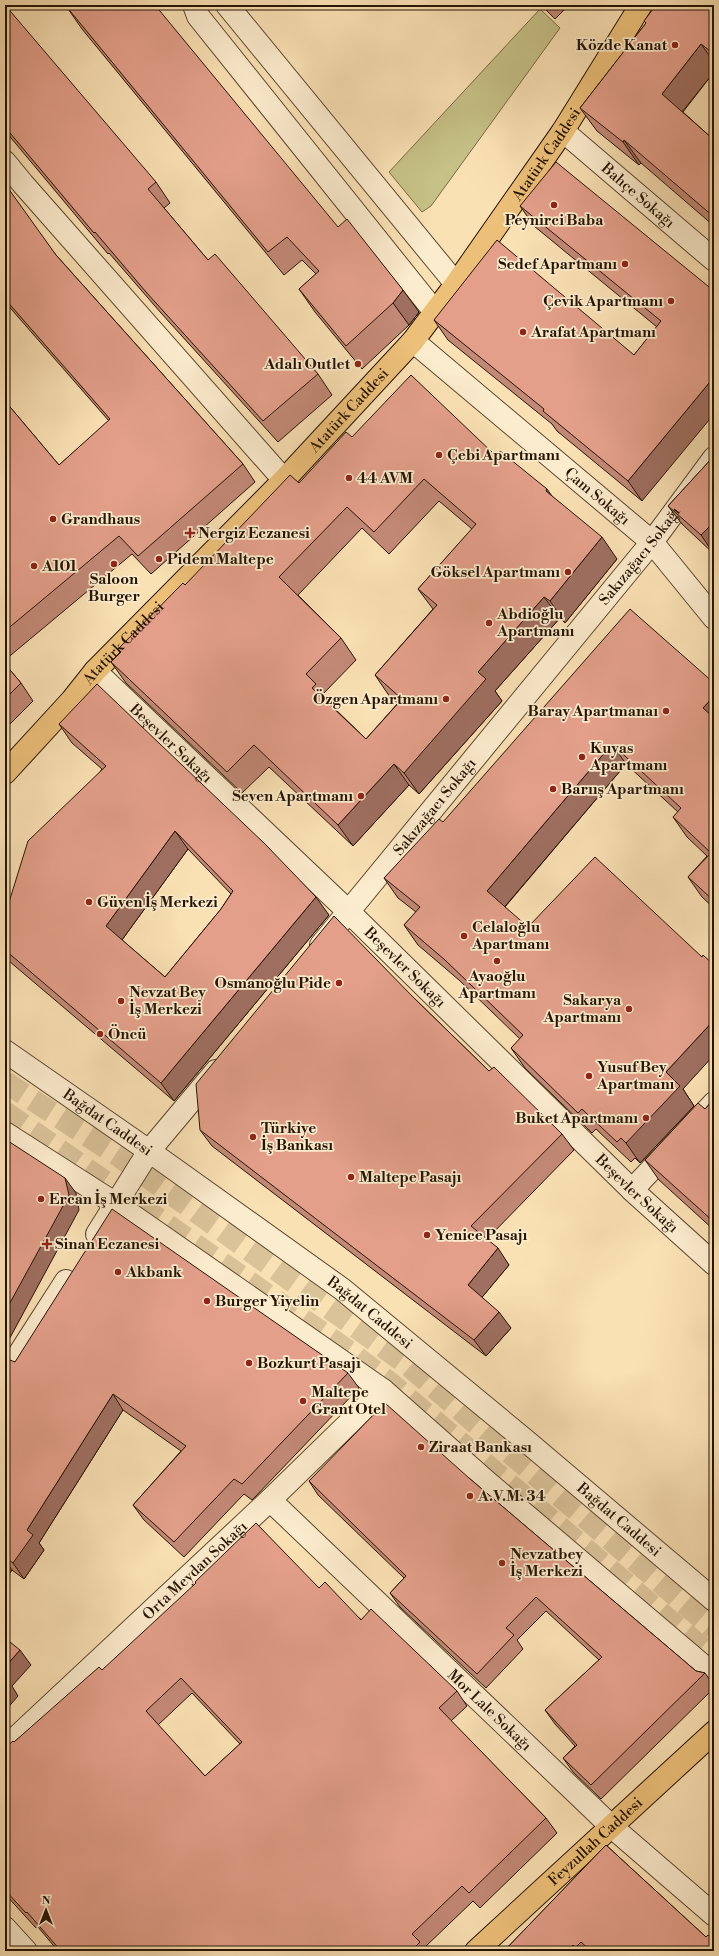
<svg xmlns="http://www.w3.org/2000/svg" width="719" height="1956" viewBox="0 0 719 1956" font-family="'Libre Bodoni',serif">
	<rect width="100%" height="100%" fill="#fae1b4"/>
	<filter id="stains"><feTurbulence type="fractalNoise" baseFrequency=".005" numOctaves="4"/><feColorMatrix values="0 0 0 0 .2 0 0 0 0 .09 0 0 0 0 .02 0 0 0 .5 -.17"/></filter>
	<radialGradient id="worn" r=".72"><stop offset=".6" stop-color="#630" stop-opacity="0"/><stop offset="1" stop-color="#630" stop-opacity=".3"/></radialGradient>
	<!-- green -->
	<polygon fill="#c6c187" stroke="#766a44" points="540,9 560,28 431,206 422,212 389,172"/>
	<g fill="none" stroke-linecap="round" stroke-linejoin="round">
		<!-- major-tunnel -->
		<g stroke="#dac299" stroke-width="22" stroke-dasharray="22 11" stroke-linecap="butt">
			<polyline points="5,1082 120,1157 408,1365 714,1629"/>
			<polyline points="5,1112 350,1352 389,1382 714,1658"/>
		</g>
		<defs>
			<g id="minor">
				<polyline points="194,5 198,16 435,312"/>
				<polyline points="227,5 456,284"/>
				<path id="s1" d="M563 131 714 260"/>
				<polyline points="5,162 23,184 284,480"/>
				<path id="s2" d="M413 341 652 542 714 618"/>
				<path id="s3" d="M95 671 349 912 632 1190 714 1264"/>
				<path id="s4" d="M321 945 652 542 714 458"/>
				<path id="s5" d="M5 1051 149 1151 342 1289 525 1440 714 1600"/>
				<polyline points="5,1133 116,1204 383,1390 487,1482 714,1675"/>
				<polyline points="632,1190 714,1103"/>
				<polyline points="97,1234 149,1151 216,1071"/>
				<polyline points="5,1376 66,1281"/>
				<path id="s6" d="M270 1500 612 1827 714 1915"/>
				<path id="s7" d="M5 1748 270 1500 383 1390"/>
				<polyline points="5,1928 26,1951"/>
			</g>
			<g id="major">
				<path id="s8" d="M5 773 72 700 95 671 284 480 413 341 456 284 563 131 641 5"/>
				<path id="s9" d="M476 1951 714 1732"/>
			</g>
		</defs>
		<!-- minor casing -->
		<use href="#minor" stroke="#5a472e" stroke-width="24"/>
		<!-- major casing -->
		<use href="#major" stroke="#251402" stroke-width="24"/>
		<!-- minor -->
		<use href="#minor" stroke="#fcecce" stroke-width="22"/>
		<!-- major -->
		<use href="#major" stroke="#edc07a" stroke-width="22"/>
	</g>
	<!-- wall -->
	<g fill="#c38977" stroke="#251402" fill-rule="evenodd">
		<polygon points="541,5 569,5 555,19"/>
		<polygon points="714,5 714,72 683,112 714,140 714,226 641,163 639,165 597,131 580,108 646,23 644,21"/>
		<polygon points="66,6 338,227 419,312 409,325 362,369 315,312 299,289 316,274 302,260 284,275 82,29"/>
		<polygon points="5,56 156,182 170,203 164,208 208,260 318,374 332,395 278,442 161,313 109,253 108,254 6,132 5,133"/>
		<polygon points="5,190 56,255 243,464 255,482 151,574 132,554 5,660 5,401 59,465 109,421 5,302"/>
		<polygon points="520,206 714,291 642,501 557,431 552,424 448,340 434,320 634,355 657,327 534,226"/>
		<path d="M352 437 496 456 553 497 617 559 565 623 560 618 495 691 502 701 419 794 409 785 353 846 269 767 242 793 126 683 111 662 120 652 118 649 185 585 299 483ZM439 501 472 529 418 589 433 609 375 675 390 697 398 703 366 739 331 705 323 694 356 660 341 638 298 595 362 528 389 554Z"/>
		<polygon points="714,456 714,554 682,524 668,506"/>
		<polygon points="5,664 21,683 33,701 5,729"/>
		<polygon points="714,683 714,908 702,897 688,877 707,856 687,837 673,817 678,812 626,764 505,907 683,1089 694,1106 640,1163 635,1158 631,1162 596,1129 592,1133 525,1068 511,1048 520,1039 459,980 418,945 404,925 416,912 398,898 384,878 443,822"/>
		<path d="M59 724 329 915 174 1101 9 961 5 955V915L102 769 72 743ZM188 849 231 894 221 909 165 977 122 940Z"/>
		<polygon points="414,998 489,1071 562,1134 574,1150 487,1239 509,1265 482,1297 511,1328 486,1356 212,1146 200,1130"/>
		<polygon points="714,1099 714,1230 659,1180 645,1160 705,1109"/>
		<polygon points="15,1362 348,1373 359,1388 255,1497 252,1500 244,1494 184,1557 144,1520 133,1505 181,1451 123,1410 39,1543 44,1550 24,1579 12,1570 5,1580 5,1366"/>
		<polygon points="469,1478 696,1671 705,1673 714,1686 714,1688 601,1799 573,1772 563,1758 575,1746 555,1724 545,1710 599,1660 546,1611 517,1640 523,1649 486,1688 400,1607 390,1593 404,1578 318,1495 309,1481"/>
		<path d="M319 1588 457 1691 467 1706 451 1721 546 1818 557 1833 480 1908 473 1901 424 1948 426 1951H58L38 1927 36 1928 5 1894V1748L14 1742 102 1670ZM192 1693 240 1744 205 1776 158 1725Z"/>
		<polygon points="606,1845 706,1937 714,1951 504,1951"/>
	</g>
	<!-- shaded-wall -->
	<g fill="#9f6f61" stroke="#251402">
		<polygon points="701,44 714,62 714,72 678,117 662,94"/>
		<polygon points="624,140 641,163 639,165 623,142"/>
		<polygon points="403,290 419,312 409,325 393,303"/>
		<polygon points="714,377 714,414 642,501 628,481"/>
		<polygon points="547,489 562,510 546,491"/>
		<polygon points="714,522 714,554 701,535"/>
		<polygon points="602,537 617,559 565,623 550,601"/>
		<polygon points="544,597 560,618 495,691 502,701 419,794 404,773 478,672"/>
		<polygon points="714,696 714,724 703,708"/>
		<polygon points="612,744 626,764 501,911 487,891"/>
		<polygon points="394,764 409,785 353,846 338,825"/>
		<polygon points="175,831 188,849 119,944 106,926"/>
		<polygon points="316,897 329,915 174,1101 161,1083"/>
		<polygon points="714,1020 714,1055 683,1089 694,1106 640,1163 626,1143 666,1072"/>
		<polygon points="65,1178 76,1193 79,1210 5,1347 5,1312"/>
		<polygon points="498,1248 509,1265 479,1301 468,1285"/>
		<polygon points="499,1312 511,1328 486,1356 474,1340"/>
		<polygon points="113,1394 123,1410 39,1543 44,1550 24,1579 13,1563 27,1530"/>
		<polygon points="5,1560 12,1570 5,1580"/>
		<polygon points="20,1650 31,1665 12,1686 18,1696 5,1711 5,1667"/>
		<polygon points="573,1945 577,1951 567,1951"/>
	</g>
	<!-- building -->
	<g fill="#e39f8a" stroke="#251402" fill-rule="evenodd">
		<polygon points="5,5 156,182 148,189 208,260 215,254 318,374 263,421 146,292 95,232 94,233 5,127 5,56 9,53 5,46"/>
		<polygon points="68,5 155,5 338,227 347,219 403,290 393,303 346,346 299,289 319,271 287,237 268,252 66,6"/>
		<polygon points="656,5 714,5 714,54 701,44 662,94 714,140 714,217 624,140 623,142 580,108 646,23 644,21"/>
		<polygon points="556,162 714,291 714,377 628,481 543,411 544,409 434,320 497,240 634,355 661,321 520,206"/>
		<polygon points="8,188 56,255 243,464 138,556 119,536 5,631 5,401 59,465 110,419 5,299 5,190"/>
		<path d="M411 375 496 456 500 451 547 489 546 491 602 537 550 601 544 597 478 672 486 679 404 773 394 764 338 825 254 745 227 772 111 662 121 652 118 649 183 583 185 585 290 475 299 483 346 432 352 437ZM424 479 476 524 418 589 437 605 375 675 402 699 366 739 312 688 316 684 306 674 341 638 279 577 347 507 374 532Z"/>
		<polygon points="714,456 714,522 701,535 668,506"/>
		<polygon points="630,609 714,683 714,696 703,708 714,718 714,901 688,877 711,853 673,817 681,808 612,744 487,891 528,927 595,857 702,957 703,955 714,965 714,1020 666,1072 680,1086 626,1143 621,1138 617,1142 582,1109 578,1113 511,1048 523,1035 445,960 404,925 420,907 384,878 439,819 443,822"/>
		<polygon points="5,664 21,683 5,699"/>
		<path d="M97 684 265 844 316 897 161 1083 5 950V915L28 841 106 766 59 724ZM175 831 233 891 221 909 165 977 106 926Z"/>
		<polygon points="334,916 414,998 489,1071 494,1067 562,1134 471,1226 498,1248 468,1285 499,1312 474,1340 200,1130 196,1084"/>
		<polygon points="714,1099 714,1222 645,1160 698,1103 705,1109"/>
		<polygon points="5,1139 65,1178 69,1195 5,1312"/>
		<polygon points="112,1209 348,1373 245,1481 242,1484 234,1479 174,1542 133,1505 186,1446 113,1394 27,1530 33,1535 13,1563 5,1557 5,1366 10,1360 15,1362"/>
		<polygon points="385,1403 469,1478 696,1671 705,1673 591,1785 563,1758 577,1745 545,1710 602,1657 536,1597 506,1628 514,1635 477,1674 390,1593 406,1576 309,1481"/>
		<path d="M256 1523 319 1588 325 1582 361 1620 371 1609 457 1691 439 1708 546 1818 469 1893 462 1886 412 1934 420 1942 411 1951H93L89 1947 84 1951H61L27 1912 26 1913 5 1890V1748L13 1741 14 1742 99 1667 102 1670 196 1583 195 1582ZM181 1678 242 1742 205 1776 146 1711Z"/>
		<polygon points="5,1638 20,1650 5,1667"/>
		<polygon points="5,1678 8,1681 5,1684"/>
		<polygon points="606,1845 706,1937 708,1935 714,1940 714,1951 591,1951 581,1942 575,1948 573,1945 567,1951 504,1951"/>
	</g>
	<!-- markers -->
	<g fill="#8f2418" stroke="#fcecce" stroke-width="1.5">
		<circle cx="675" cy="45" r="4"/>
		<circle cx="554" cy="205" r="4"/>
		<circle cx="625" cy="264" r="4"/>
		<circle cx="671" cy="301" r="4"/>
		<circle cx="523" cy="332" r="4"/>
		<circle cx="358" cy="364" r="4"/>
		<circle cx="439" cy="455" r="4"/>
		<circle cx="349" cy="478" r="4"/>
		<circle cx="53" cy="519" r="4"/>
		<path d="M188 527h4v4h4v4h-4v4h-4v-4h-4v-4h4z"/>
		<circle cx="159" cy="559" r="4"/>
		<circle cx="114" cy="564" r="4"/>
		<circle cx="34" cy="566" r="4"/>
		<circle cx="568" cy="572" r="4"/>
		<circle cx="489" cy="623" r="4"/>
		<circle cx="446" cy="699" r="4"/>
		<circle cx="666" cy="711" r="4"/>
		<circle cx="582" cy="757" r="4"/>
		<circle cx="553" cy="789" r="4"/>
		<circle cx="361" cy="796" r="4"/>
		<circle cx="89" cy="902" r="4"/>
		<circle cx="464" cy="936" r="4"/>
		<circle cx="497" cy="961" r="4"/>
		<circle cx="339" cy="983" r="4"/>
		<circle cx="121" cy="1001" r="4"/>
		<circle cx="629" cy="1009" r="4"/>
		<circle cx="100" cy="1034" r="4"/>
		<circle cx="589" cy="1076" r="4"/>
		<circle cx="646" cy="1118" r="4"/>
		<circle cx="253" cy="1137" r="4"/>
		<circle cx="351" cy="1177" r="4"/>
		<circle cx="41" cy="1199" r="4"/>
		<circle cx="427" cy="1235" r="4"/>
		<path d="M45 1238h4v4h4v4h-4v4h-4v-4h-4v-4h4z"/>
		<circle cx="118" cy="1272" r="4"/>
		<circle cx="207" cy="1301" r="4"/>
		<circle cx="249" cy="1363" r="4"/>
		<circle cx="303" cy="1401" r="4"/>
		<circle cx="421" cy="1447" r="4"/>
		<circle cx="470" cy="1496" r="4"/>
		<circle cx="502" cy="1563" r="4"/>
	</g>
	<g text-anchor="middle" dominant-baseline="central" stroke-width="3.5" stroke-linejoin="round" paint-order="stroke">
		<!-- poi labels -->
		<g font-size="15" font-weight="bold" fill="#251402" stroke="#fcecce" text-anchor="start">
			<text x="667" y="45" text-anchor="end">Közde Kanat</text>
			<text x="554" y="220" text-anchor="middle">Peynirci Baba</text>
			<text x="617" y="264" text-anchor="end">Sedef Apartmanı</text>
			<text x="663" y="301" text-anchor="end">Çevik Apartmanı</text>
			<text x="531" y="332">Arafat Apartmanı</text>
			<text x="350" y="364" text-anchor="end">Adalı Outlet</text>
			<text x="447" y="455">Çebi Apartmanı</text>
			<text x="357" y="478">44 AVM</text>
			<text x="61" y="519">Grandhaus</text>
			<text x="198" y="533">Nergiz Eczanesi</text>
			<text x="167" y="559">Pidem Maltepe</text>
			<text x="42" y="566">A101</text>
			<text x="560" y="572" text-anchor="end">Göksel Apartmanı</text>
			<text x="114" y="579" text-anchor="middle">Saloon<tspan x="114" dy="17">Burger</tspan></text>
			<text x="497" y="614">Abdioğlu<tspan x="497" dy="17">Apartmanı</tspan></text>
			<text x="438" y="699" text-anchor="end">Özgen Apartmanı</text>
			<text x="658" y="711" text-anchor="end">Baray Apartmanaı</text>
			<text x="590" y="748">Kuyas<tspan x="590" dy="17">Apartmanı</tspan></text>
			<text x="561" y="789">Barıış Apartmanı</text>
			<text x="353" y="796" text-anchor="end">Seven Apartmanı</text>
			<text x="97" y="902">Güven İş Merkezi</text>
			<text x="472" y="927">Celaloğlu<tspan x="472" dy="17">Apartmanı</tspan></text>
			<text x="497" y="976" text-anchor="middle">Ayaoğlu<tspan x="497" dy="17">Apartmanı</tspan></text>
			<text x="331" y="983" text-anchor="end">Osmanoğlu Pide</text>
			<text x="129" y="992">Nevzat Bey<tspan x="129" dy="17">İş Merkezi</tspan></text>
			<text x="621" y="1000" text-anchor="end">Sakarya<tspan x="621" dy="17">Apartmanı</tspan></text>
			<text x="108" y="1034">Öncü</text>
			<text x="597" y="1067">Yusuf Bey<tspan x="597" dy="17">Apartmanı</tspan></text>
			<text x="638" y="1118" text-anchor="end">Buket Apartmanı</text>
			<text x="261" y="1128">Türkiye<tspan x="261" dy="17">İş Bankası</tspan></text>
			<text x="359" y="1177">Maltepe Pasajı</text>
			<text x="49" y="1199">Ercan İş Merkezi</text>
			<text x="435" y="1235">Yenice Pasajı</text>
			<text x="55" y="1244">Sinan Eczanesi</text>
			<text x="126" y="1272">Akbank</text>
			<text x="215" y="1301">Burger Yiyelin</text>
			<text x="257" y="1363">Bozkurt Pasajı</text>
			<text x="311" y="1392">Maltepe<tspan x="311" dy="17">Grant Otel</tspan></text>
			<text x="429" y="1447">Ziraat Bankası</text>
			<text x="478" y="1496">A.V.M. 34</text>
			<text x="510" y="1554">Nevzatbey<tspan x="510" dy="17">İş Merkezi</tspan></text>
		</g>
		<!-- street labels -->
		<g font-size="15" fill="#251402" stroke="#fcecce">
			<text stroke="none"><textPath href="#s8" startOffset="824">Atatürk Caddesi</textPath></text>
			<text stroke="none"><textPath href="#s1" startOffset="99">Bahçe Sokağı</textPath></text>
			<text stroke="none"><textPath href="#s8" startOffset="500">Atatürk Caddesi</textPath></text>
			<text stroke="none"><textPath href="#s2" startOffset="241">Çam Sokağı</textPath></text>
			<text stroke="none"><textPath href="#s4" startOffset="503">Sakızağacı Sokağı</textPath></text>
			<text stroke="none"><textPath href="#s8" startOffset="176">Atatürk Caddesi</textPath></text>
			<text stroke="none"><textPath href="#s3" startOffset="105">Beşevler Sokağı</textPath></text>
			<text stroke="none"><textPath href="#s4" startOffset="179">Sakızağacı Sokağı</textPath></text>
			<text stroke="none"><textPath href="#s3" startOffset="429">Beşevler Sokağı</textPath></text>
			<text stroke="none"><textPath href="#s5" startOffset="125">Bağdat Caddesi</textPath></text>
			<text stroke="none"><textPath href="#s3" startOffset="753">Beşevler Sokağı</textPath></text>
			<text stroke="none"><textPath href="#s5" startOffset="449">Bağdat Caddesi</textPath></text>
			<text stroke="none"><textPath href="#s5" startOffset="773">Bağdat Caddesi</textPath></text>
			<text stroke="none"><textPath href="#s7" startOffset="260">Orta Meydan Sokağı</textPath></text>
			<text stroke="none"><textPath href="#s6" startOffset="304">Mor Lale Sokağı</textPath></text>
			<text stroke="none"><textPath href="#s9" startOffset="162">Feyzullah Caddesi</textPath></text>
		</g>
	</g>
	<!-- margin -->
	<rect width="719" height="1956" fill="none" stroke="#fae1b4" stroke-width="20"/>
	<rect x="6" y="6" width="707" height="1944" fill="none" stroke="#251402" stroke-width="2"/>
	<rect x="10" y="10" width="699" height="1936" fill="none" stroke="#251402"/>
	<!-- north arrow -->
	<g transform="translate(46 1910)" stroke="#fcecce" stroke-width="3" paint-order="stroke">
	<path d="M0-3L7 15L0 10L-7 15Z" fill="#251402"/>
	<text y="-6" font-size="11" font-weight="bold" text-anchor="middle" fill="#251402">N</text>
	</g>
	<rect width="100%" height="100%" filter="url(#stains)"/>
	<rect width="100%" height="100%" fill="url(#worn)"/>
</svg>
